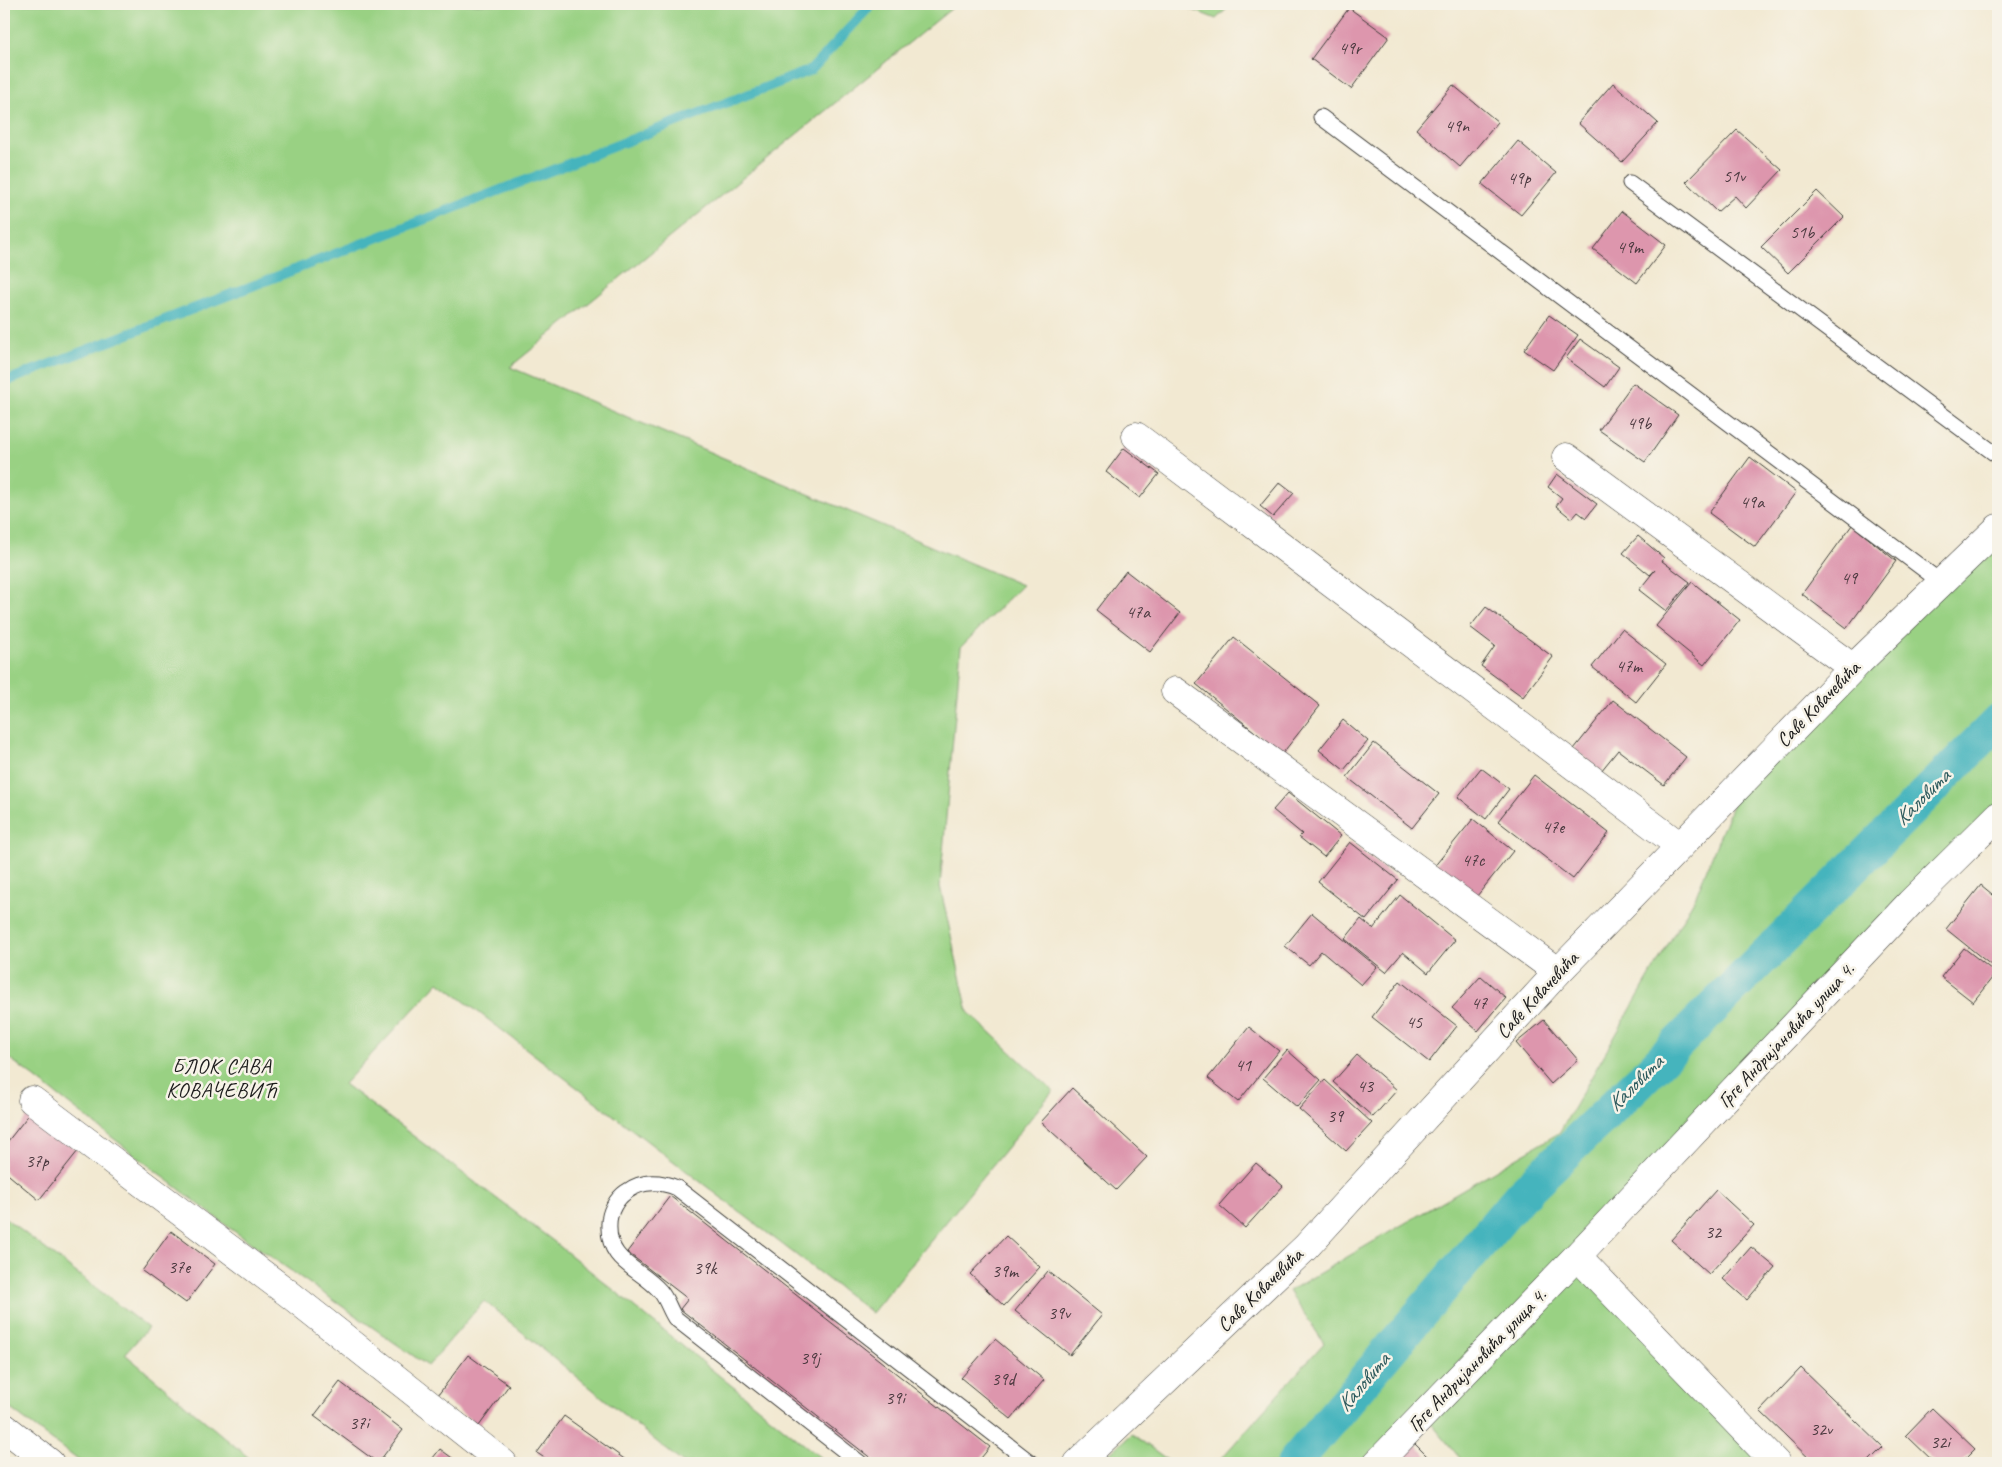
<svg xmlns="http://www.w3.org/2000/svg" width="2002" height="1467" viewBox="0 0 2002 1467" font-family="Caveat,sans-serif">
	<rect width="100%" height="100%" fill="#f7f3e8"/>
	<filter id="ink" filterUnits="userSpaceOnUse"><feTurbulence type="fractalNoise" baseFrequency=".02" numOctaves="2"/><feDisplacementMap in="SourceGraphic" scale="10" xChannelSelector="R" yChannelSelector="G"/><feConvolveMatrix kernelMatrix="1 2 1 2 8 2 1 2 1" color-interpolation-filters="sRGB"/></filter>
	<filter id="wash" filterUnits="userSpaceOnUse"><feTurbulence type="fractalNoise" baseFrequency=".0096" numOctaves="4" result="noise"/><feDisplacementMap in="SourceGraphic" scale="20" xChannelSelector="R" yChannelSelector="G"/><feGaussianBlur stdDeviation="1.12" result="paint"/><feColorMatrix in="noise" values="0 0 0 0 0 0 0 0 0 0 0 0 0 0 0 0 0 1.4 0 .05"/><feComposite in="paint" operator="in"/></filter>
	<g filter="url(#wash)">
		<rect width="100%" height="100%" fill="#f2e9d2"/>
		<!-- green -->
		<g fill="#99d183" stroke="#5a7650">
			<polygon points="4,4 957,4 510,367 1022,585 961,647 940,886 968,1012 1053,1091 872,1313 439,982 344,1084 552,1240 827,1463 683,1463 484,1301 428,1366 231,1229 4,1054"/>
			<polygon points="1178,4 1232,4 1216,19"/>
			<polygon points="1998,531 1998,818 1377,1463 1217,1463 1324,1343 1289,1291 1559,1133 1696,896 1741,783"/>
			<polygon points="4,1217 148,1328 125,1354 255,1463 82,1463 4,1404"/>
			<polygon points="1577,1256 1776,1463 1464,1463 1424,1415"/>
			<polygon points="1132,1434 1172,1463 1099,1463"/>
		</g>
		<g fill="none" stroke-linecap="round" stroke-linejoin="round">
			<!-- stream -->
			<polyline stroke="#44b4bd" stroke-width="10" points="4,382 811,70 872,4"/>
			<!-- canal -->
			<polyline stroke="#44b4bd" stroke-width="35" points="1294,1463 1520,1196 1641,1080 1998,722"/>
		</g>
		<g id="blocks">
			<!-- building -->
			<g fill="#dd96ad">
				<polygon points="1349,8 1389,37 1351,89 1311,59"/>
				<polygon points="1613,83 1658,123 1622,162 1578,123"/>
				<polygon points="1453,85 1498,122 1460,167 1416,129"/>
				<polygon points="1737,130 1782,170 1746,208 1735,196 1717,212 1686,182"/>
				<polygon points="1518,141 1556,173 1521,215 1482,184"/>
				<polygon points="1817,191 1844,217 1788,273 1761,247"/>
				<polygon points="1622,211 1666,245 1637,283 1593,249"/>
				<polygon points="1549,315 1578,335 1553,370 1524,350"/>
				<polygon points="1580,339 1619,367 1605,387 1566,358"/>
				<polygon points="1633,383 1678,415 1645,462 1599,430"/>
				<polygon points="1124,448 1159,474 1140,498 1106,472"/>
				<polygon points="1750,457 1796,492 1755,547 1709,513"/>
				<polygon points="1557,474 1597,504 1586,518 1578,512 1572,519 1556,506 1562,498 1548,487"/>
				<polygon points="1280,482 1294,493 1273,517 1260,506"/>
				<polygon points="1852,525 1896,561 1847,628 1802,594"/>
				<polygon points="1638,536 1664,558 1662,561 1690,582 1666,611 1639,590 1655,570 1650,575 1623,553"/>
				<polygon points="1126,571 1180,613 1150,652 1096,610"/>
				<polygon points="1692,582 1740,620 1704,665 1656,626"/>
				<polygon points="1486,607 1553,657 1523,697 1481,666 1495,646 1470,627"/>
				<polygon points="1622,629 1666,664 1636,702 1592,667"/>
				<polygon points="1234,637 1320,706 1282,754 1196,684"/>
				<polygon points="1613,700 1686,757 1664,785 1618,750 1601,771 1574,749"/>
				<polygon points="1343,720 1368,741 1344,770 1319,750"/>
				<polygon points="1374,743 1439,794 1412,828 1347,777"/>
				<polygon points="1481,768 1509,789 1486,819 1458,797"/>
				<polygon points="1534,775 1609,833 1573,879 1498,821"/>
				<polygon points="1288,793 1341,836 1324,857 1299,837 1302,834 1273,810"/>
				<polygon points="1473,819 1513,851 1473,901 1433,868"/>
				<polygon points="1350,842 1398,880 1366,920 1318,882"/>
				<polygon points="1981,885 1998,899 1998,969 1997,970 1946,929"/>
				<polygon points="1400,895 1455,940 1428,973 1403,952 1386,972 1345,939 1361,919 1373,929"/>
				<polygon points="1312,913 1377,967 1361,985 1321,951 1309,965 1285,946"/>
				<polygon points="1964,948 1996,973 1973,1002 1941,977"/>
				<polygon points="1481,976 1506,998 1478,1031 1452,1008"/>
				<polygon points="1400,981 1457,1026 1429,1062 1372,1017"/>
				<polygon points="1544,1020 1578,1060 1551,1084 1516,1043"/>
				<polygon points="1249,1027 1279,1051 1238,1102 1208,1078"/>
				<polygon points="1287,1050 1321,1080 1297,1107 1263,1078"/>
				<polygon points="1357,1055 1397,1090 1373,1117 1333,1082"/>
				<polygon points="1325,1080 1372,1123 1346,1151 1299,1109"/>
				<polygon points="1072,1088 1147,1157 1116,1190 1041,1122"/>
				<polygon points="30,1113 78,1151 39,1200 4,1171 4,1146"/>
				<polygon points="1256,1163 1283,1186 1245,1228 1219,1205"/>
				<polygon points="1716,1190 1754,1225 1709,1274 1671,1240"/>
				<polygon points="670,1196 990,1447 977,1463 877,1463 680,1309 688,1299 627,1252"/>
				<polygon points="171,1231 215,1264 186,1303 142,1271"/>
				<polygon points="1006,1236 1040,1267 1004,1306 970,1274"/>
				<polygon points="1751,1247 1775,1267 1747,1300 1723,1279"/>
				<polygon points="1048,1271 1102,1315 1070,1355 1015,1311"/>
				<polygon points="995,1339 1044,1380 1011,1419 961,1378"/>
				<polygon points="468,1355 509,1385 479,1426 438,1395"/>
				<polygon points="1801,1368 1883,1447 1867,1463 1814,1463 1760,1411"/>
				<polygon points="340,1382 403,1430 378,1463 314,1416"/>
				<polygon points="1932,1408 1975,1449 1961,1463 1935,1463 1906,1435"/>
				<polygon points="564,1416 630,1463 552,1463 537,1453"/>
				<polygon points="1414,1443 1434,1463 1393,1463"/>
				<polygon points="440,1449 459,1463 429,1463"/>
			</g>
		</g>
	</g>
	<g filter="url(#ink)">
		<use href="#blocks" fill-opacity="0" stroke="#3c3b37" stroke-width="1"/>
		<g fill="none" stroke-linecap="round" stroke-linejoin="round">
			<defs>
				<g id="lane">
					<polyline points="1321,117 1942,583"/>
					<polyline points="1630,183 1998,456"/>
					<path d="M860 1463 675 1318C669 1309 667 1299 660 1291 639 1267 607 1263 609 1224 609 1212 616 1199 626 1192 642 1180 660 1181 677 1188L1031 1463"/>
				</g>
				<g id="street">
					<polyline points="1136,436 1680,846"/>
					<polyline points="1566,457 1853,668"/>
					<polyline points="1175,691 1558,972"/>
					<polyline points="32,1100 288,1293 503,1463"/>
					<polyline points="1577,1256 1776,1463"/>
					<polyline points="4,1427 50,1463"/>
					<polyline points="1078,1463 1306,1247 1558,972 1860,661 1998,528"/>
					<polyline points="1377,1463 1577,1256 1910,903 1998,816"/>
				</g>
			</defs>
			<!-- lane casing -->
			<use href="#lane" stroke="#3c3b37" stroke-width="17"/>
			<!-- street casing -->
			<use href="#street" stroke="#3c3b37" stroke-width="29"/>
			<!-- lane -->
			<use href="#lane" stroke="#fff" stroke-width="15"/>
			<!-- street -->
			<use href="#street" stroke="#fff" stroke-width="28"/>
		</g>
	</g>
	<g text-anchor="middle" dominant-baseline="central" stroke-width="5" stroke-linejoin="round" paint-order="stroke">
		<!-- number labels -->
		<g font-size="18" fill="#4c3a40">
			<text x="1350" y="48">49r</text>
			<text x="1457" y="126">49n</text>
			<text x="1734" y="176">51v</text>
			<text x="1519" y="178">49p</text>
			<text x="1802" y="232">51b</text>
			<text x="1630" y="247">49m</text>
			<text x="1639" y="423">49b</text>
			<text x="1752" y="502">49a</text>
			<text x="1849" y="578">49</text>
			<text x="1138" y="612">47a</text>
			<text x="1629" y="666">47m</text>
			<text x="1553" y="827">47e</text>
			<text x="1473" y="860">47c</text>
			<text x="1479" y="1003">47</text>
			<text x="1414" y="1022">45</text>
			<text x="1243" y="1065">41</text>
			<text x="1365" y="1086">43</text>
			<text x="1335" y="1116">39</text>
			<text x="37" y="1161">37p</text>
			<text x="1713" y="1232">32</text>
			<text x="179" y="1267">37e</text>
			<text x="705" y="1268">39k</text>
			<text x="1005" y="1271">39m</text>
			<text x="1059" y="1313">39v</text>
			<text x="810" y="1358">39j</text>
			<text x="1003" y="1379">39d</text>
			<text x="895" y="1398">39i</text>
			<text x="359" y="1423">37i</text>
			<text x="1821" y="1429">32v</text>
			<text x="1940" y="1442">32i</text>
		</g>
		<!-- street labels -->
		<g font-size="20" fill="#1c1c1c" stroke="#f7f3e8">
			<text transform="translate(1818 704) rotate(-46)">Саве Ковачевића</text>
			<text transform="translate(1537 995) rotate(-47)">Саве Ковачевића</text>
			<text transform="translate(1786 1035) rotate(-47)">Грге Андријановића улица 4.</text>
			<text transform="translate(1260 1290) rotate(-44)">Саве Ковачевића</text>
			<text transform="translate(1477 1360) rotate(-46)">Грге Андријановића улица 4.</text>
		</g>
		<!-- water labels -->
		<g font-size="21" font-style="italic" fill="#2c595c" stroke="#f7f3e8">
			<text transform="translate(1922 797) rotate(-45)">Каловита</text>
			<text transform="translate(1635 1083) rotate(-45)">Каловита</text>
			<text transform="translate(1363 1382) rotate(-50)">Каловита</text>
		</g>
		<!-- neighbourhood labels -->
		<g font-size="21" letter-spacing="1" fill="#1c1c1c" stroke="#f7f3e8">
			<text x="222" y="1066">БЛОК САВА<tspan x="222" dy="24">КОВАЧЕВИЋ</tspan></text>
		</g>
	</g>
	<!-- margin -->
	<rect width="2002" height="1467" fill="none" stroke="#f7f3e8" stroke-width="20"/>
</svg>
